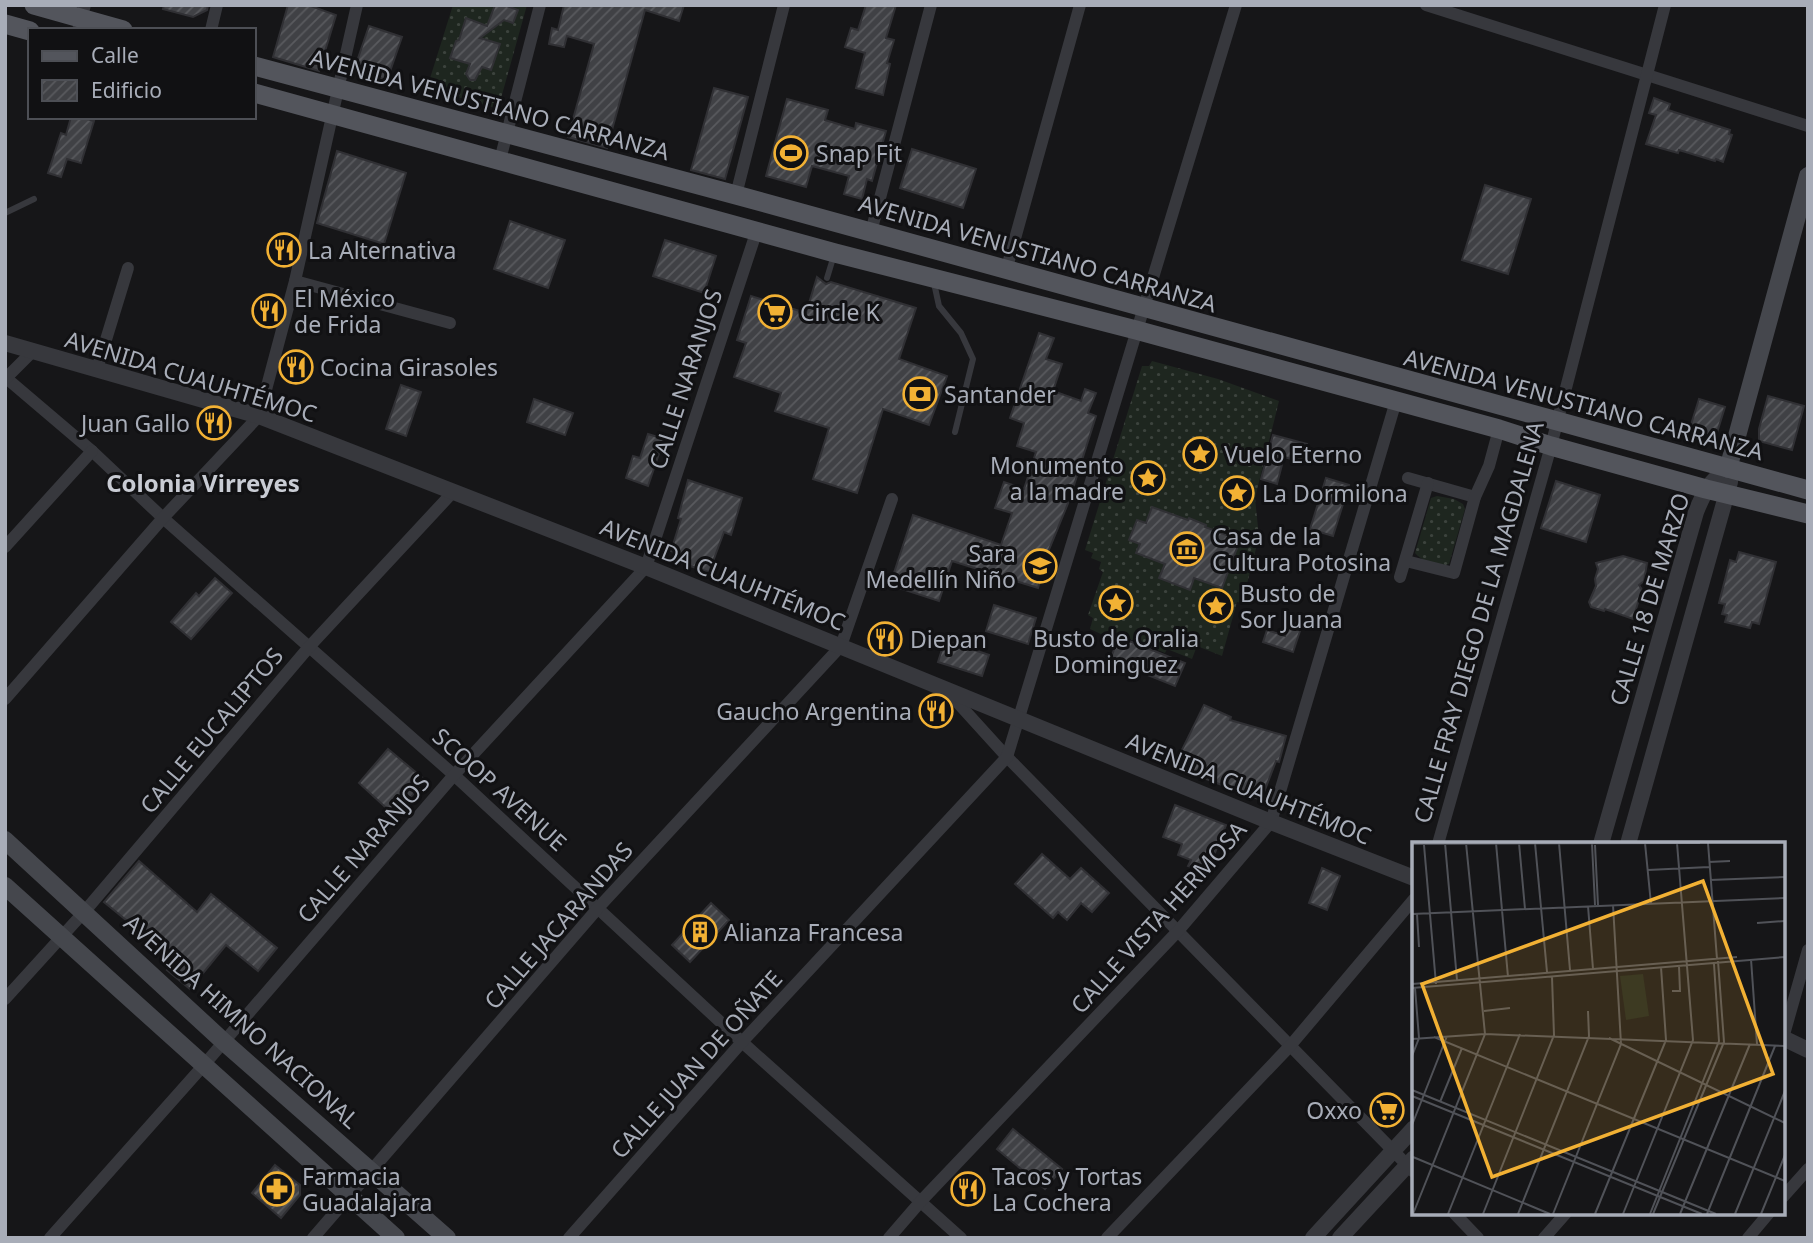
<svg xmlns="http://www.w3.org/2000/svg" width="1813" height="1243" viewBox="0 0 1813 1243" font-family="'Noto Sans',sans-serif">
	<defs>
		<pattern id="garden-dots" width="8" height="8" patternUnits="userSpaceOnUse" patternTransform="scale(1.75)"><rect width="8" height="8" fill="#1e261f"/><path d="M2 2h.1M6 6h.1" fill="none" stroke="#3c433d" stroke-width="1.8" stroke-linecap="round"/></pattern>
		<pattern id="building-hatch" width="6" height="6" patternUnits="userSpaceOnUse" patternTransform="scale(1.75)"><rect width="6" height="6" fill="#404145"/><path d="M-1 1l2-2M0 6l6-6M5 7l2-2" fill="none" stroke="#595a5e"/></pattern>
	</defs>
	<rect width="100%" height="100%" fill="#161618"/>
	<!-- garden -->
	<g fill="url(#garden-dots)">
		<polygon points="453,5 527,5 498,109 427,88"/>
		<polygon points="1152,361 1218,379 1279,401 1255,498 1259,537 1242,603 1237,602 1222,656 1197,646 1192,659 1167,649 1165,653 1118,634 1114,640 1090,629 1093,618 1088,615 1103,572 1099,569 1101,562 1091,558 1093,553 1085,550 1142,366 1149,366"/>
		<path d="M1437 496 1454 499 1463 504 1465 509 1449 564C1439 568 1421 561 1415 553L1431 498Z"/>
	</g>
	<!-- building -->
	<g fill="url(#building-hatch)" stroke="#303034" stroke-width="2">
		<polygon points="164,5 208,5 207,10 193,17 163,9"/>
		<polygon points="288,5 308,5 336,15 319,71 273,57"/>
		<polygon points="495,5 504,5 518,10 513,23 504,20 480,38 500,44 491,70 482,67 475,80 470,80 466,74 470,64 450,58 456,41 459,40 466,18 487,26"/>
		<polygon points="564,5 684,5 679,21 645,10 607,148 568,137 594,44 567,36 564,47 549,44 552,28 558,30"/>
		<polygon points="866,5 896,5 886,38 894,40 887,63 890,64 883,95 856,88 865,53 845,47 851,28 858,30"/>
		<polygon points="369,26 402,37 387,80 354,70"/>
		<polygon points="714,88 748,97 725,179 691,170"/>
		<polygon points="1654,98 1670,104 1668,110 1730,130 1729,134 1732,135 1723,162 1716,159 1715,161 1679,150 1678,153 1646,144 1656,115 1649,113"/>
		<polygon points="787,99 828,110 825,120 855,129 856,123 886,131 872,181 867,179 862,199 844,194 849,176 812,166 806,187 766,176"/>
		<polygon points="71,117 87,117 87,119 94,121 81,163 67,159 61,177 48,173 61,133 66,135"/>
		<polygon points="912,149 976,169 963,208 900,188"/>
		<polygon points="337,151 406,173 384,244 317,223"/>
		<polygon points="1485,185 1531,199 1508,274 1462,260"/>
		<polygon points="510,221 565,240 548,288 494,269"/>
		<polygon points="665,240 716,256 704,293 653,276"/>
		<polygon points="817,277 826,284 831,282 916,308 899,359 947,376 929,425 883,409 857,493 813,479 829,428 775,411 781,393 734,377 746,343 737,340 751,296 806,313"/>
		<polygon points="1039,333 1054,338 1046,359 1062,364 1053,391 1081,401 1085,389 1096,393 1088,413 1096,416 1069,501 1048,552 1038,588 952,561 939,601 890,585 913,515 1001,545 1012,513 995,508 1004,482 1024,489 1036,452 1017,446 1024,423 1010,418"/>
		<polygon points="401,385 421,392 406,436 386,429"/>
		<polygon points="1768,396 1804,406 1792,450 1759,441 1759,429"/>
		<polygon points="534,399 573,413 565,435 527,422"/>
		<polygon points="1699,399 1725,407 1715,439 1689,431"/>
		<polygon points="648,434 664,439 648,486 626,478 633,456 640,458"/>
		<polygon points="1273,435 1307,444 1302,462 1284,457 1277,484 1261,479"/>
		<polygon points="1326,478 1349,485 1333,536 1310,529"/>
		<polygon points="688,480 742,498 731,535 724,532 709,572 671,560 674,552 671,551 681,519 678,518"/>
		<polygon points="1556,481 1600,495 1586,542 1541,528"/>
		<polygon points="1152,507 1188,520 1189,518 1206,525 1205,527 1240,540 1222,588 1194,578 1190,590 1159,578 1165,564 1136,553 1140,544 1129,540 1137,520 1146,523"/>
		<polygon points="1739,552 1776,562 1759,624 1752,622 1750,628 1725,622 1727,615 1722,614 1725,604 1719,603 1730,560 1736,562"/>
		<polygon points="1623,556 1647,563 1644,581 1639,585 1642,590 1633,619 1605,609 1604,611 1591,607 1589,602 1596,586 1595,579 1598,569 1596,563"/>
		<polygon points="215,578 232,593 191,639 171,622 196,593 199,596"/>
		<polygon points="994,605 1036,618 1028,644 986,631"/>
		<polygon points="1290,621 1302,625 1293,652 1263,642 1267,630 1285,636"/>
		<polygon points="1119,637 1185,663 1175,686 1110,660"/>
		<polygon points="945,640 989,655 982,676 938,662"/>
		<polygon points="1204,705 1231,717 1230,720 1286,736 1279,762 1276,761 1261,800 1206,779 1207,777 1175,764"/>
		<polygon points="388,749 425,780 395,816 359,783"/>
		<polygon points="1175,805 1226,825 1207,873 1188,866 1191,860 1178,855 1182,844 1163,837"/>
		<polygon points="1042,854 1070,879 1081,868 1109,893 1092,912 1081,903 1067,920 1058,912 1053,918 1015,884"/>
		<polygon points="139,861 197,912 211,894 277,948 258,971 226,945 190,989 167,970 175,960 104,902"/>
		<polygon points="1322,868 1340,876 1327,910 1309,903"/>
		<polygon points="711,903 729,920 690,962 672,945"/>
		<polygon points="1013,1129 1062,1169 1045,1189 997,1149"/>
		<polygon points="275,1165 300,1185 300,1195 281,1218 252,1193"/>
	</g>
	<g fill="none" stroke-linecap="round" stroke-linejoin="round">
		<!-- service -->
		<g stroke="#37383d" stroke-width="6">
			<polyline points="5,213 34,199"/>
			<polyline points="827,278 834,255"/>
			<polyline points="934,283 939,306 961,333 973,359 955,432"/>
		</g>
		<!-- minor -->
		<g stroke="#37383d" stroke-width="12">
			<polyline points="1426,5 1808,126"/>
			<polyline points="78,30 85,5"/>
			<polyline points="211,30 217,5"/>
			<polyline points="500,160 540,5"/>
			<polyline points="736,195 784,5"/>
			<polyline points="871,232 931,5"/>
			<polyline points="1006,271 1080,5"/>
			<polyline points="295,281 450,323"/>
			<polyline points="97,369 128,268"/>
			<polyline points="5,377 92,451 163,518 454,775 742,1042 961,1238"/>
			<polyline points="5,379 33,351"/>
			<polyline points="1408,478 1475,497"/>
			<polyline points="5,547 92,451"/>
			<polyline points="1406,561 1454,573 1475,497 1489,466 1499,429"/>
			<polyline points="1400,577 1428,483"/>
			<polyline points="948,692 1007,757 1414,1172"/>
			<polyline points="5,699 163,518 259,416 295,281 357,5"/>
			<polyline points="1438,844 1551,446 1665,5"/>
			<polyline points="5,999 85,911 309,647 453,492"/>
			<polyline points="1783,1038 1808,950"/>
			<polyline points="1783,1197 1808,1169"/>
			<polyline points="1454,1213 1478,1238"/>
			<polyline points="50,1238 203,1066 454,775 646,567 757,230"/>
			<polyline points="313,1238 599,907 841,646 892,499"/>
			<polyline points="569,1238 742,1042 1007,757 1236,5"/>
			<polyline points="889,1238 921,1201 1178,931 1271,822 1396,401"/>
			<polyline points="1107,1238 1290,1046 1414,899"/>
			<polyline points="1544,1238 1566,1213"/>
			<polyline points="1748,1238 1769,1213"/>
		</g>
		<!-- tertiary -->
		<g stroke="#37383d" stroke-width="16">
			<polyline points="5,343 259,416 646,567 1271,822 1414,878"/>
			<path d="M1601 844 1696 512C1704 492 1710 480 1728 469L1730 482 1628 844"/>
			<polyline points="1783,1038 1808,1050"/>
			<polyline points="1313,1238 1414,1128"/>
			<polyline points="1340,1238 1414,1158"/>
		</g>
		<!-- secondary -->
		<g stroke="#45474d" stroke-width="18">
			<polyline points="1728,469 1808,176"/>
			<polyline points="5,840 224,1042 447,1238"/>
			<polyline points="5,886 396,1238"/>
		</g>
		<!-- primary -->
		<g stroke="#53555c" stroke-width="19">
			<polyline points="34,5 123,30"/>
			<polyline points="5,24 30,31"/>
			<polyline points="254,66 736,195 1808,490"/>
			<polyline points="254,93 835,253 1136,330 1499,429 1551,446 1706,489 1808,514"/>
		</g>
	</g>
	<!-- icons -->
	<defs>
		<symbol id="stadium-ring" viewBox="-11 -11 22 22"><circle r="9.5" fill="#111113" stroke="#f2b134" stroke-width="1.5"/><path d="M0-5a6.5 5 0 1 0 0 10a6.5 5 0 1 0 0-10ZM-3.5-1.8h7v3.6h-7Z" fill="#f2b134"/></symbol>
		<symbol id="restaurant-ring" viewBox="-11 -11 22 22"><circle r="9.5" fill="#111113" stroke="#f2b134" stroke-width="1.5"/><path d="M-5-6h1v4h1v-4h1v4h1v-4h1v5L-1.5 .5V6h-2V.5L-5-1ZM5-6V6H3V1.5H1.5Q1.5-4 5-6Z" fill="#f2b134"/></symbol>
		<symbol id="supermarket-ring" viewBox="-11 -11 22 22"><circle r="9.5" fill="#111113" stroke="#f2b134" stroke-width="1.5"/><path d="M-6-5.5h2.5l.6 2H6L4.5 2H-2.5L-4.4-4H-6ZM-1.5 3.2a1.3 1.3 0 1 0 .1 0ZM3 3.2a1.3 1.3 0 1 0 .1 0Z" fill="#f2b134"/></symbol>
		<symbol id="bank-ring" viewBox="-11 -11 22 22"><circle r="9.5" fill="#111113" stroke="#f2b134" stroke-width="1.5"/><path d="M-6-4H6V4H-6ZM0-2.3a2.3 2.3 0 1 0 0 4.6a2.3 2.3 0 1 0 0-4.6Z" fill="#f2b134"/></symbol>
		<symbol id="sight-ring" viewBox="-11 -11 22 22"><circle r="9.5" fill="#111113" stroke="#f2b134" stroke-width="1.5"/><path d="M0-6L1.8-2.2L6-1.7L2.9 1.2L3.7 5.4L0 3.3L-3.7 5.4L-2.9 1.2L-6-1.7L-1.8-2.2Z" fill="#f2b134"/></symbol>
		<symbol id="museum-ring" viewBox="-11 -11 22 22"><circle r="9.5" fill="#111113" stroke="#f2b134" stroke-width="1.5"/><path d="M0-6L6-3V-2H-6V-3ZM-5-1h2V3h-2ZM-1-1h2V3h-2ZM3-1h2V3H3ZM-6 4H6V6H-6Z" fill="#f2b134"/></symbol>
		<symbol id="school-ring" viewBox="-11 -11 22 22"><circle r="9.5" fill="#111113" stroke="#f2b134" stroke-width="1.5"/><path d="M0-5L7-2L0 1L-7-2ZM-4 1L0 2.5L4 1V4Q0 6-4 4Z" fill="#f2b134"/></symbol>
		<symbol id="building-ring" viewBox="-11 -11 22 22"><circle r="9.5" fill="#111113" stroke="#f2b134" stroke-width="1.5"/><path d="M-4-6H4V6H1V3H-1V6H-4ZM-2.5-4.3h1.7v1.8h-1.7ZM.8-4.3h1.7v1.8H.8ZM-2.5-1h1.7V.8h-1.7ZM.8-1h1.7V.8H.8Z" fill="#f2b134"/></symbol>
		<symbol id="pharmacy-ring" viewBox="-11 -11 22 22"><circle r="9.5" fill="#111113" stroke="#f2b134" stroke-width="1.5"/><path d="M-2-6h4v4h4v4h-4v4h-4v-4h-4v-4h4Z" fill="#f2b134"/></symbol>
	</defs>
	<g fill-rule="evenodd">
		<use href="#stadium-ring" x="772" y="134" width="38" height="38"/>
		<use href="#restaurant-ring" x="265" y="231" width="38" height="38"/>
		<use href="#restaurant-ring" x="250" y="292" width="38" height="38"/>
		<use href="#supermarket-ring" x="756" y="293" width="38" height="38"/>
		<use href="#restaurant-ring" x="277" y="348" width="38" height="38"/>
		<use href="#bank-ring" x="901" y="375" width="38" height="38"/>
		<use href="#restaurant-ring" x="195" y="404" width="38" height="38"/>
		<use href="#sight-ring" x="1181" y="435" width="38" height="38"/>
		<use href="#sight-ring" x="1129" y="459" width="38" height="38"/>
		<use href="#sight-ring" x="1218" y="474" width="38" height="38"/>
		<use href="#museum-ring" x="1168" y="530" width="38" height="38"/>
		<use href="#school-ring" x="1021" y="547" width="38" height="38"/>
		<use href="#sight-ring" x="1097" y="584" width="38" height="38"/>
		<use href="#sight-ring" x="1197" y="587" width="38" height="38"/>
		<use href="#restaurant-ring" x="866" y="620" width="38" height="38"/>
		<use href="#restaurant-ring" x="917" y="692" width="38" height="38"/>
		<use href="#building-ring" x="681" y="913" width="38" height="38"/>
		<use href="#supermarket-ring" x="1368" y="1091" width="38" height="38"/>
		<use href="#pharmacy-ring" x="258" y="1170" width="38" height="38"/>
		<use href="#restaurant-ring" x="949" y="1170" width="38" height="38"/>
	</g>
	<g text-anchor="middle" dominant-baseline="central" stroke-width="6" stroke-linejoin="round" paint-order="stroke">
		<!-- street labels -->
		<g font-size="23" fill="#a8adb8" stroke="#111113">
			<text transform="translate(490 104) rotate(15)">AVENIDA VENUSTIANO CARRANZA</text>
			<text transform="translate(1038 253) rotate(16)">AVENIDA VENUSTIANO CARRANZA</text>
			<text transform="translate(191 376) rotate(17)">AVENIDA CUAUHTÉMOC</text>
			<text transform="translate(685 379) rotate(-72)">CALLE NARANJOS</text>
			<text transform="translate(1584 404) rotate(15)">AVENIDA VENUSTIANO CARRANZA</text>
			<text transform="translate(723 574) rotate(22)">AVENIDA CUAUHTÉMOC</text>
			<text transform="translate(1649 599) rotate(-73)">CALLE 18 DE MARZO</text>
			<text transform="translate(1478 622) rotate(-74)">CALLE FRAY DIEGO DE LA MAGDALENA</text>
			<text transform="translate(211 730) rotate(-50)">CALLE EUCALIPTOS</text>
			<text transform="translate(1249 788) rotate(22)">AVENIDA CUAUHTÉMOC</text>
			<text transform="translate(500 789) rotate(42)">SCOOP AVENUE</text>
			<text transform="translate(363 848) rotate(-49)">CALLE NARANJOS</text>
			<text transform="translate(1158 917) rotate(-48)">CALLE VISTA HERMOSA</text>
			<text transform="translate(558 925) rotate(-49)">CALLE JACARANDAS</text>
			<text transform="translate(242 1021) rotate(42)">AVENIDA HIMNO NACIONAL</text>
			<text transform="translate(696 1064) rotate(-48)">CALLE JUAN DE OÑATE</text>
		</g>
		<!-- poi labels -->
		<g font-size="23" fill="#a8adb8" stroke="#111113" text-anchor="start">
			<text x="816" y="153">Snap Fit</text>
			<text x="308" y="250">La Alternativa</text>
			<text x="294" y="298">El México<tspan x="294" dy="26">de Frida</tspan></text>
			<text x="800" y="312">Circle K</text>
			<text x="320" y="367">Cocina Girasoles</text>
			<text x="944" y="394">Santander</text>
			<text x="190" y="423" text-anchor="end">Juan Gallo</text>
			<text x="1224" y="454">Vuelo Eterno</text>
			<text x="1124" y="465" text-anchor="end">Monumento<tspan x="1124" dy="26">a la madre</tspan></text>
			<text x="1262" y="493">La Dormilona</text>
			<text x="1212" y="536">Casa de la<tspan x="1212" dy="26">Cultura Potosina</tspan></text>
			<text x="1016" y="553" text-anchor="end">Sara<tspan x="1016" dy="26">Medellín Niño</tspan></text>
			<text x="1240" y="593">Busto de<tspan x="1240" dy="26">Sor Juana</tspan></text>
			<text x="1116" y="638" text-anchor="middle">Busto de Oralia<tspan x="1116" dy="26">Dominguez</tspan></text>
			<text x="910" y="639">Diepan</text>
			<text x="912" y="711" text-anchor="end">Gaucho Argentina</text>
			<text x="724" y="932">Alianza Francesa</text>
			<text x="1362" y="1110" text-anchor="end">Oxxo</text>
			<text x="302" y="1176">Farmacia<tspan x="302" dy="26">Guadalajara</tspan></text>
			<text x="992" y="1176">Tacos y Tortas<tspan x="992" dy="26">La Cochera</tspan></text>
		</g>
		<!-- neighbourhood labels -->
		<g font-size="24" font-weight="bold" fill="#c9ccd4" stroke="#111113">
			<text x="203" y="482">Colonia Virreyes</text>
		</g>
	</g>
	<!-- overview -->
	<g transform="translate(1412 842)">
		<rect width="373" height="373" fill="#161618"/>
		<path d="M231 132 237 174 214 178 208 134Z" fill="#1e261f"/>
		<path fill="none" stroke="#505258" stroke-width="2" d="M33 1 45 138M84 1 96 135M107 1 113 67M123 1 135 130M147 1 158 128M233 1 239 62M296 1 305 117M0 2 288 1M180 2 183 63M12 3 24 142M183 3 186 63M297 20 318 19M236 28 297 25M298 38 373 35M176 64 181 127M0 72 373 56M5 72 7 105M345 81 373 79M339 117 345 202M0 142 325 115M0 146 373 115M260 149H268L267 124M72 169 98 166M22 195 373 339M197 196 373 281M0 197 73 192 373 204M0 214 7 196 3 146M0 248 304 372M0 254 290 372M28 260 50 206M0 283 35 194M1 315 138 372M1 372 73 192 54 1M36 372 108 192M71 372 142 193 140 135M106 372 177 194 176 169M141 372 209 202 201 63M183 372 254 198 249 125M211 372 281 198 265 1M238 372 307 199 302 122M241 372 312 200 306 119M268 372 338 202M295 372 363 204M323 372 373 249M349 372 373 313"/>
		<path fill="#f2b134" fill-opacity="0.15" stroke="#f2b134" stroke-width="3.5" d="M291 39 361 232 80 335 10 142Z"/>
		<rect width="373" height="373" fill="none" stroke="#a8adb8" stroke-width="3.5"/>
	</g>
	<!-- border -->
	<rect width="1813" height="1243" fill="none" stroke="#a8adb8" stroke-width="14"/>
	<!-- legend -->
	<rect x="28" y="28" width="228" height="91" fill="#111113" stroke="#4d4f55" stroke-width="2"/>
	<rect x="42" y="51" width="35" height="10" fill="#53555c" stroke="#4d4f55" stroke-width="2"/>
	<text x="91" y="63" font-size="21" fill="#a8adb8">Calle</text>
	<rect x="42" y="80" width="35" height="21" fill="url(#building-hatch)" stroke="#4d4f55" stroke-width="2"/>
	<text x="91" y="98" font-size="21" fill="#a8adb8">Edificio</text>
</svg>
